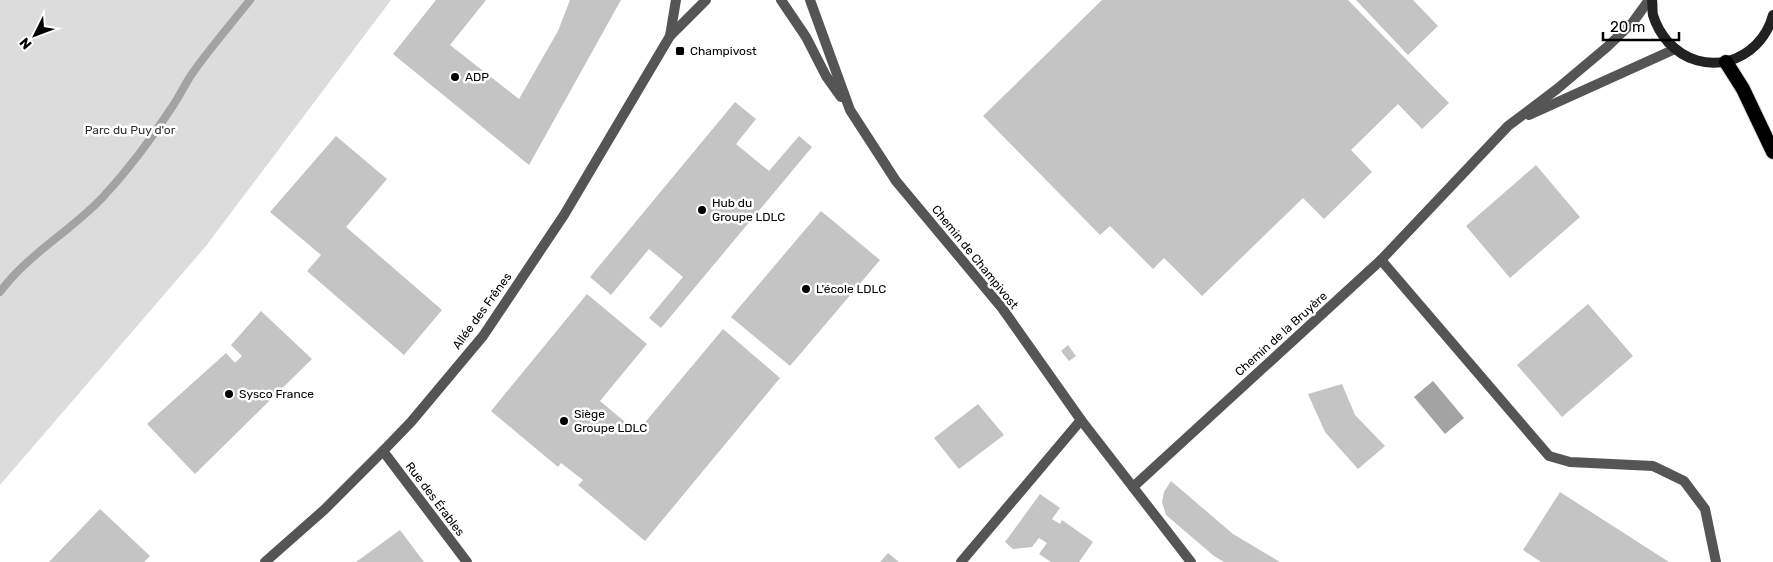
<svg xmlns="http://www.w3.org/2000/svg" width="1773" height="562" viewBox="0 0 1773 562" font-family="Rubik,sans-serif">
	<rect width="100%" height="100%" fill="#fff"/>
	<!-- green -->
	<polygon fill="#dcdcdc" points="0,0 391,0 206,246 0,485"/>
	<!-- water -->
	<polygon fill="#a3a3a3" points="1433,381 1464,418 1445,434 1414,397"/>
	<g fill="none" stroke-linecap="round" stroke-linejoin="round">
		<!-- stream -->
		<path stroke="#a3a3a3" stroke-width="8" d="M0 292C28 254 71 231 103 197 128 170 150 141 170 110 179 98 185 83 194 71 211 47 231 24 250 0"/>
	</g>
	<!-- building -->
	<g fill="#c4c4c4">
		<polygon points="436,0 486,0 450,45 519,99 558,31 570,0 621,0 529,165 393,54"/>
		<polygon points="1102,0 1348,0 1449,103 1422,129 1398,104 1351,150 1372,172 1324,219 1303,198 1202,296 1164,258 1153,269 1110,226 1100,235 983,116"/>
		<polygon points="1356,0 1413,0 1438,26 1408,55"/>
		<polygon points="735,102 756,119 736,144 769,171 799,136 812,147 661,328 649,318 683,277 649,249 611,295 590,277"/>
		<polygon points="336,136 387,179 346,227 442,310 404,355 307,271 321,255 270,212"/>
		<polygon points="1536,165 1580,217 1510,278 1466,226"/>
		<polygon points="821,211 880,260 790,366 731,317"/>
		<polygon points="587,294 647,344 600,401 637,432 723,329 780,378 645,541 578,485 583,480 561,463 558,467 491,411"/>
		<polygon points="1588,304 1633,356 1562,417 1517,365"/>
		<polygon points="261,311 312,359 195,474 147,424 226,353 235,363 242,356 231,345"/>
		<polygon points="1068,345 1076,356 1069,361 1061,351"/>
		<polygon points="1342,384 1355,415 1385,446 1358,469 1325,432 1308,394"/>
		<polygon points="978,404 1004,435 959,469 934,438"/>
		<polygon points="1171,481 1233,534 1280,562 1224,562 1214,556 1166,515 1162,502 1164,492"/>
		<polygon points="1560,492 1669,562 1541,562 1523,550"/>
		<polygon points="1040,494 1060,508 1052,519 1060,524 1062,520 1093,542 1079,562 1051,562 1039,554 1047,543 1039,538 1032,547 1013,549 1005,542"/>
		<polygon points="100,509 150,556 144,562 49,562"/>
		<polygon points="400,530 424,562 356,562"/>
		<polygon points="888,553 899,562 880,562"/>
	</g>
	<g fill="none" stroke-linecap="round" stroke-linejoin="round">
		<defs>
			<polyline id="trunk" points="1726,62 1743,89 1773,152"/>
		</defs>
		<!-- trunk casing -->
		<use href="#trunk" stroke="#dbdbdb" stroke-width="16"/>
		<!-- service -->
		<polyline stroke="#555" stroke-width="10" points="1381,260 1549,456 1570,462 1653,466 1684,481 1705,509 1716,562"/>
		<!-- minor -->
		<g stroke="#555" stroke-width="10">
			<polyline points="781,0 806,37 826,76 841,97"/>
			<polyline points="810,0 850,110 896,181 1002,308 1081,420 1191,562"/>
			<polyline points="383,451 467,562"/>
			<polyline points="961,562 1081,420"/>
		</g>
		<!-- tertiary -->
		<g stroke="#555" stroke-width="10">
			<polyline points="670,36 676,0"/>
			<polyline points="1529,115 1675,49"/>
			<polyline points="1133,487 1381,260 1508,126 1557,89 1607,47 1633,22 1649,0"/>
			<polyline points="265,562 324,510 383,451 411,422 483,336 564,215 670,36 706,0"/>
		</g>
		<!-- secondary -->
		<path stroke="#222" stroke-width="10" d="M1652 0C1653 5 1652 11 1653 15 1656 25 1662 35 1668 42 1703 80 1760 63 1773 15"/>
		<!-- trunk -->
		<use href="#trunk" stroke="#000" stroke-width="14"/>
	</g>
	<!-- markers -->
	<g fill="#000" stroke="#fff" stroke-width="2">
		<rect x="675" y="46" width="10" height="10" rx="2.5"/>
		<circle cx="455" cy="77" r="5"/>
		<circle cx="702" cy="210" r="5"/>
		<circle cx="806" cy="289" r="5"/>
		<circle cx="229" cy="394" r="5"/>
		<circle cx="564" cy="421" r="5"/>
	</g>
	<g text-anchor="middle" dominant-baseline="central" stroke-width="5" stroke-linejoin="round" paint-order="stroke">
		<!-- poi labels -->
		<g font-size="12" fill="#000" stroke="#fff" text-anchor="start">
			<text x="690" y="51">Champivost</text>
			<text x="465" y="77">ADP</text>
			<text x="712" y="203">Hub du<tspan x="712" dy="14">Groupe LDLC</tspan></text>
			<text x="816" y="289">L'école LDLC</text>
			<text x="239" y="394">Sysco France</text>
			<text x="574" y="414">Siège<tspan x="574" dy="14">Groupe LDLC</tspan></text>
		</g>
		<!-- park labels -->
		<g font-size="12" fill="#333" stroke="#fff">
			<text x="130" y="130">Parc du Puy d'or</text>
		</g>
		<!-- street labels -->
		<g font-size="12" fill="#000" stroke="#fff">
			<text transform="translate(975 257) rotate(51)">Chemin de Champivost</text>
			<text transform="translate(482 311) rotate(-54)">Allée des Frênes</text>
			<text transform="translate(1281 334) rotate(-42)">Chemin de la Bruyère</text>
			<text transform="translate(435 499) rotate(53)">Rue des Érables</text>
		</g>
	</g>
	<!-- north arrow -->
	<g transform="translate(35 35) rotate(228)" stroke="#ffffff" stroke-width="4" paint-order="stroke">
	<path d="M0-4L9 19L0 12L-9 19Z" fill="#000000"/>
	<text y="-8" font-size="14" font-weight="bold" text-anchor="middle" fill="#000000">N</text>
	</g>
	<!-- scale -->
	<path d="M1603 32v8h76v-8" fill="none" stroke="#000000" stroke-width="2.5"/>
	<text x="1610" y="32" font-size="15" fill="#000000" stroke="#ffffff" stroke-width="4" paint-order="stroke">20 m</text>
</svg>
